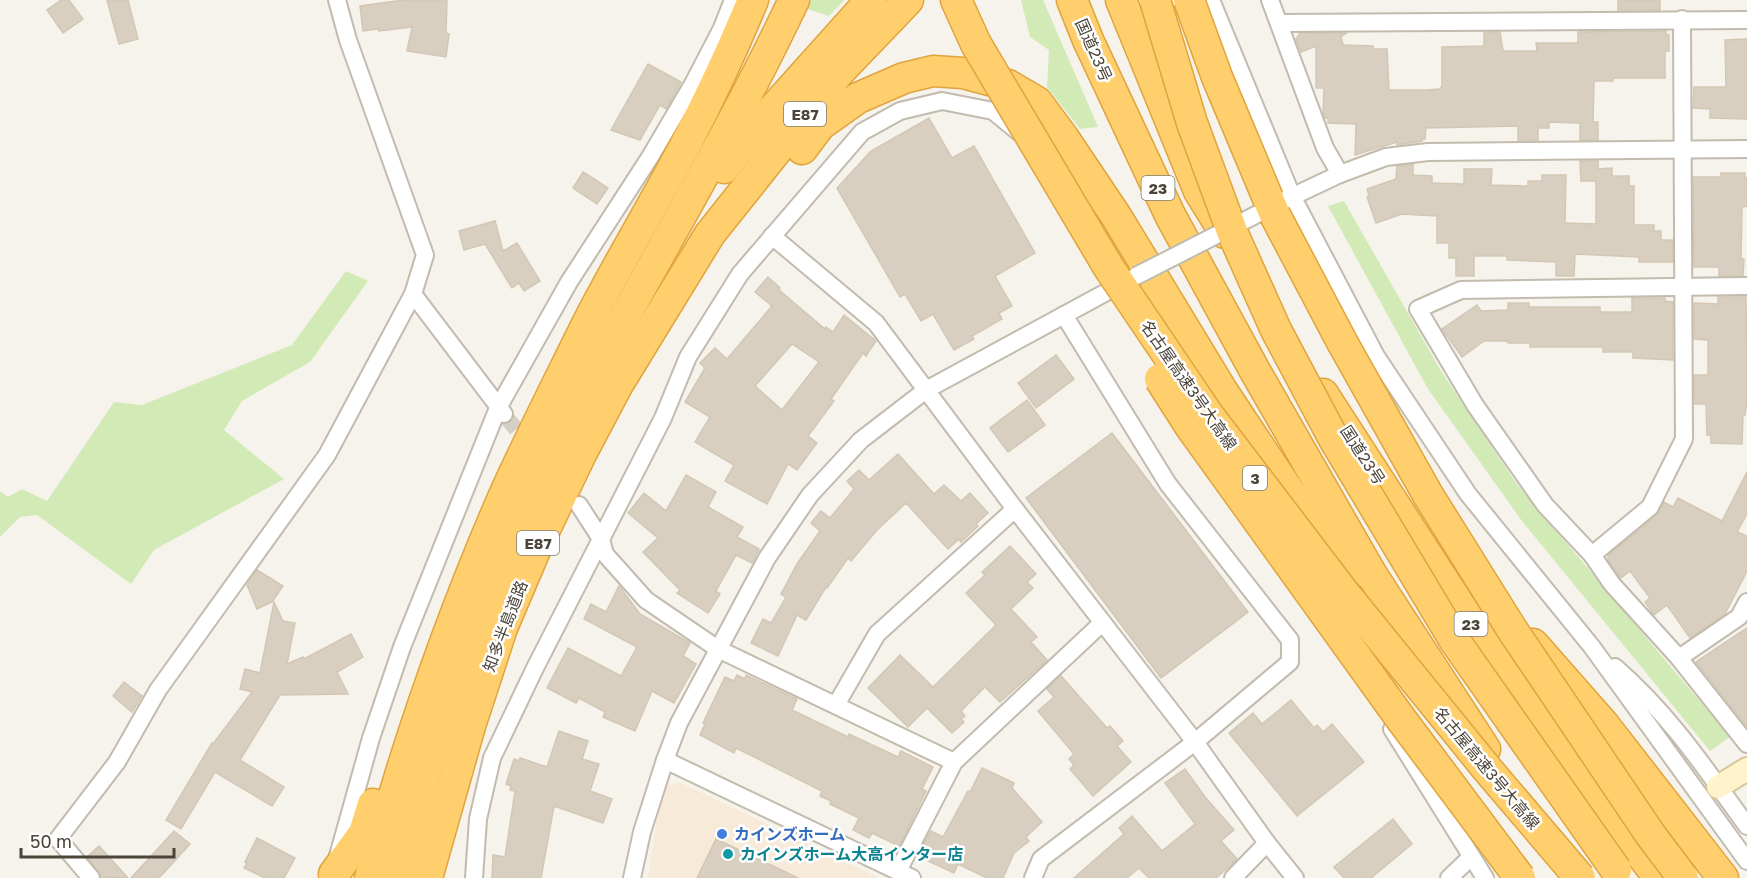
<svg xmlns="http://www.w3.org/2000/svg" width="1747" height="878" viewBox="0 0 1747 878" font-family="'Golos Text','Noto Sans JP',sans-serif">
	<rect width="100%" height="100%" fill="#f6f3ec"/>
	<!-- commercial -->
	<polygon fill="#f7ead8" points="679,782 880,878 648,878 661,791 668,785"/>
	<!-- green -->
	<g fill="#d2eab5">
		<polygon points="809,0 844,0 829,16 804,8"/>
		<polygon points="1021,0 1043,0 1098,127 1080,129 1047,87 1049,50 1030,37"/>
		<polygon points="1344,201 1441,371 1516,483 1730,737 1710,751 1522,521 1428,389 1328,206"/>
		<polygon points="346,271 368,281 310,362 242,401 224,430 284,479 154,550 131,584 37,515 20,517 0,537 0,491 8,497 22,489 47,501 114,402 142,405 292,345"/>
	</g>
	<!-- building -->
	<g fill="#d8cfc1" stroke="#d3c7b4" stroke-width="1.5" fill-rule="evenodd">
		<polygon points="61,0 69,0 83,19 63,33 47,10"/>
		<polygon points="107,0 128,0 138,39 119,44"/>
		<polygon points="404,0 447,0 446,33 449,34 446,57 407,51 412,27 379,31 378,29 363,31 360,6"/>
		<rect x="1618" y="0" width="42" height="10"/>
		<polygon points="1666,31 1666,35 1669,35 1669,51 1665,51 1665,78 1613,78 1613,81 1594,81 1593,122 1598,122 1598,140 1580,140 1580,123 1549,122 1549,128 1538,128 1538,140 1518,140 1518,126 1426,128 1425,139 1422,139 1422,141 1397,145 1397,142 1355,155 1356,124 1328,123 1328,118 1325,118 1323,112 1324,88 1316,88 1316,46 1301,52 1296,39 1300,33 1347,33 1341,36 1343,45 1373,46 1373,49 1387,49 1389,90 1426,90 1440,89 1442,86 1442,47 1484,46 1484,32 1500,32 1503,51 1537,51 1536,43 1578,43 1578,32"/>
		<polygon points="1747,39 1747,119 1710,118 1710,109 1693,108 1694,87 1726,87 1725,40"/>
		<polygon points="648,64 681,82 666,109 660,105 640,140 611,130"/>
		<polygon points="929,118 952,158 974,146 1035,253 995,276 1012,306 999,313 1002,319 972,336 974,339 954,350 933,314 921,321 905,294 900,297 837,188 871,151"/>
		<polygon points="1580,161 1598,161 1598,169 1612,168 1612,176 1629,176 1629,186 1634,186 1634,225 1654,225 1654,231 1661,231 1661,240 1673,240 1673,262 1639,262 1639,257 1575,254 1574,276 1556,276 1556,262 1507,260 1507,256 1474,256 1474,276 1456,276 1456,258 1449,258 1449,243 1437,243 1437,216 1402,214 1376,223 1367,197 1369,196 1367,189 1396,179 1397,166 1413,164 1413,175 1432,176 1432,183 1464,184 1464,169 1492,169 1491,185 1528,186 1528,181 1542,181 1542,175 1566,175 1565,223 1596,224 1596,181 1581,181"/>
		<polygon points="583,172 608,188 597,204 573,188"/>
		<polygon points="1721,173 1745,173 1745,178 1747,178 1747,206 1742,207 1741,259 1744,259 1743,276 1719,276 1719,267 1694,267 1693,177 1721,177"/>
		<polygon points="495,221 503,251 517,243 540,281 524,291 519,283 512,288 485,244 464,250 459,231"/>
		<path d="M768 277 780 288 779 290 825 329 826 327 833 332 844 315 876 341 866 356 863 353 831 399 834 401 808 436 817 443 797 470 788 464 767 504 725 481 734 465 695 442 710 417 685 402 705 368 700 363 715 348 727 359 772 306 755 292ZM792 344 819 362 782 410 755 386Z"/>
		<polygon points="1718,297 1746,297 1747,397 1745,415 1743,415 1742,444 1711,443 1711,435 1707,435 1706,404 1694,404 1694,375 1708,375 1708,340 1694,339 1694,303 1718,304"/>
		<polygon points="1632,298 1665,298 1665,301 1673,302 1673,360 1633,358 1633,352 1603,352 1603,347 1530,347 1530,343 1508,343 1508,341 1484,341 1462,357 1442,329 1477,305 1481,311 1508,310 1508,303 1529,303 1529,307 1600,307 1600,312 1632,312"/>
		<polygon points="1056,355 1074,379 1036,408 1018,383"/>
		<polygon points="1027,400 1045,425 1008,452 990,428"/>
		<polygon points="1112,433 1248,612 1161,678 1026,498"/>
		<polygon points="898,454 934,494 944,485 961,501 970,493 988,513 976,524 978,526 961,542 959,539 948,549 906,503 877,530 851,561 848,558 827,588 826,587 806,620 797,615 778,656 751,643 763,619 771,623 786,597 781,594 797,564 820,531 811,523 821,511 830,518 854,489 847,481 859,470 869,480"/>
		<polygon points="1747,472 1747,514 1737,532 1747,536 1747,571 1725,614 1690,638 1667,605 1654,615 1645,602 1650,598 1630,571 1621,578 1608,560 1608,555 1657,515 1664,502 1673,507 1678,498 1722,521"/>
		<polygon points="686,475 716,492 708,507 743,527 737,537 759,549 752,563 736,555 716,591 720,594 708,613 677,593 680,590 643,552 658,538 628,513 644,493 666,511"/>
		<polygon points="1010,546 1036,574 1027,582 1033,588 1011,609 1037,637 1031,642 1047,660 1000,702 985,687 961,711 965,716 961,719 964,722 952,733 927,708 908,727 868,688 900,655 933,687 996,625 966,593 985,575 982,572"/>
		<polygon points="257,570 283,586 272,602 257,609 247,585"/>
		<polygon points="619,586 640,614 690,643 683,656 696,664 674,703 652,691 635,731 603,717 605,712 579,698 576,703 547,688 568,648 621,676 637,647 584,619 591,604 606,612"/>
		<polygon points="274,602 283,621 295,623 287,664 303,657 304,659 351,634 363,657 337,672 348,694 280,695 240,760 284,787 272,806 215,772 181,829 166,820 212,743 213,744 252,692 240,689 245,669 260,673"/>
		<polygon points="1747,628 1747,727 1696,662"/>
		<polygon points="737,675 745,679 746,675 797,699 792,710 848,737 849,734 898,757 901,751 933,767 922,789 926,791 899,846 872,833 869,838 853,830 859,818 830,804 831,801 820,796 822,791 736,748 734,753 700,735 705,724 703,723 725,677 734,681"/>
		<polygon points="1061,676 1107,728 1110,726 1123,741 1117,746 1131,762 1093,796 1070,769 1074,765 1069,759 1074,754 1038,711 1054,697 1047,689"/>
		<polygon points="124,682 142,696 132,712 113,696"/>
		<polygon points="1291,700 1314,728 1317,725 1323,732 1332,724 1364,762 1297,816 1229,733 1253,713 1262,724"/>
		<polygon points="559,731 588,741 582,759 599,764 590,791 612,799 603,823 554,806 541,878 492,878 493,855 505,857 515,791 510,790 511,786 506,784 514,759 519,761 520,758 547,767"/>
		<polygon points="982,768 1014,783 1012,788 1042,822 1026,837 1029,841 1014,853 1003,878 987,878 958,864 954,873 928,861 933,850 923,845 931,831 943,837 968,791 970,792"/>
		<polygon points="1185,769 1205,797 1234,830 1221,841 1237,859 1234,862 1216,878 1149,878 1139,868 1127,878 1074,878 1124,834 1119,828 1132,816 1162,851 1195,824 1165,783"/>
		<polygon points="1393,819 1412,844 1371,878 1344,878 1334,867"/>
		<polygon points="174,831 190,844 159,878 131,878"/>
		<polygon points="257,838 295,858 284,878 265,878 244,868 247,863 245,862"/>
		<polygon points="716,839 798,878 697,878"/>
		<polygon points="99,846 128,878 101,877 87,857"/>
	</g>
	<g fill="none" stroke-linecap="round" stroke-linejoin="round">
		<!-- street-tunnel -->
		<polyline stroke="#d4d0c8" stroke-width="16" stroke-dasharray="16 8" stroke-linecap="butt" points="506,417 531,447"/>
		<defs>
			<g id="street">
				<polyline points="1211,0 1292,196 1376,356 1468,494 1592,647 1747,861"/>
				<polyline points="1270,0 1325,148 1340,174"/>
				<polyline points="1279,23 1747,20"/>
				<polyline points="1285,200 1340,174 1386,157 1428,152 1747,149"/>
				<polyline points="772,236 876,323 1015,509 1195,742 1267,843 1295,878"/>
				<polyline points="1747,286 1461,290 1418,309 1475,405 1545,505 1592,555 1612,584 1679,658 1747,744"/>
				<polyline points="413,294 504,414"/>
				<polyline points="579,505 601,539 605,554 646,600 718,649 954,762"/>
				<polyline points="1592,555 1650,507 1684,439 1682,19"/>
				<polyline points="1679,658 1739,617 1747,602"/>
				<path d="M1615 667C1670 715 1705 768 1747 826"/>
				<polyline points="836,705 877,634 1015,509"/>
				<polyline points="1392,729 1485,878"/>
				<polyline points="665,760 912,878"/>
				<polyline points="338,856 371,738 402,647 498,408 569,282 650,157 694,82 722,28 733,0"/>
				<polyline points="898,871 954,762 1102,623"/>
				<polyline points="91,878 58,839 117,762 158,690 327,455 413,294 425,255 348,40 337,0"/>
				<polyline points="474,878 478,819 492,758 535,668 663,418 688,357 740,274 862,132 900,111 942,101 993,111 1020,133"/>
				<polyline points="632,878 642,832 665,760 679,723 767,558 810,495 861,440 926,390 1125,282"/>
				<polyline points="1033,878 1041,859 1195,742 1290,662 1290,640 1168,484 1064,315"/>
				<polyline points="1233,878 1267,843"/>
				<polyline points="1449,878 1471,857"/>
			</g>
			<polyline id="secondary" points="1718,787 1747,769"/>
			<g id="highway">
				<polyline points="956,0 976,44"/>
				<polyline points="1072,0 1088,40 1170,215 1255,371 1372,575 1485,749"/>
				<polyline points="1121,0 1199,191 1225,233"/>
				<polyline points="802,149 820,125 858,98 904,78 933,71 963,73 1008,85 1037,102 1063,137 1116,216 1223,392 1330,553 1372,575"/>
				<polyline points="724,168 757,127 871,0"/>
				<polyline points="1323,394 1502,671 1659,878"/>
				<polyline points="1533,644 1605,726 1723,878"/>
				<polyline points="334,874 364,833 373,804"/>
				<path d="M370 878C406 746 451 616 506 491 531 436 559 381 586 326 618 263 655 203 688 140 712 94 733 48 753 0"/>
				<path d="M398 878C410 829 422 781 438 733 447 705 459 679 469 651 487 601 504 550 527 502 610 331 713 171 794 0"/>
				<polyline points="427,878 470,726 502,628 536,548 581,454 618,384 710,234 839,72 908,0"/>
			</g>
		</defs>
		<!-- street casing -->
		<use href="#street" stroke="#c2bbae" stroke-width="20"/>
		<!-- secondary casing -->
		<use href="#secondary" stroke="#d6c79b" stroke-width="26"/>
		<!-- highway casing -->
		<use href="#highway" stroke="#e0a43c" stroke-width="33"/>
		<!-- street -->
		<use href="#street" stroke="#fff" stroke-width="16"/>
		<!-- secondary -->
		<use href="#secondary" stroke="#fff3cd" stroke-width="22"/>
		<!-- highway -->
		<use href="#highway" stroke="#ffcf6e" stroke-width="30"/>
		<defs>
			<polyline id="street-bridge" points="1136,276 1285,200"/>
			<g id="highway-bridge">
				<polyline points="1155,0 1192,123 1233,234 1276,330 1334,439 1455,641 1616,870"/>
				<polyline points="1189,0 1217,77 1275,215 1342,342 1428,495 1513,631 1650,834 1683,878"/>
				<polyline points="976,44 1109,268 1207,413 1345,594 1488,770 1580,878"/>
				<polyline points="1160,379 1190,426 1401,719 1520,878"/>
			</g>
		</defs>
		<!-- street-bridge casing -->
		<use href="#street-bridge" stroke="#c2bbae" stroke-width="20" stroke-linecap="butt"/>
		<!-- highway-bridge casing -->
		<use href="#highway-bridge" stroke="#e0a43c" stroke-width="33" stroke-linecap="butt"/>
		<!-- street-bridge -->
		<use href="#street-bridge" stroke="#fff" stroke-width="16"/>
		<!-- highway-bridge -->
		<use href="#highway-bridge" stroke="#ffcf6e" stroke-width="30"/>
	</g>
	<!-- markers -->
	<circle fill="#3f7fe0" stroke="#fff" stroke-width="2" cx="722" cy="834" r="6"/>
	<circle fill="#0f9aa8" stroke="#fff" stroke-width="2" cx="728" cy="854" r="6"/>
	<g text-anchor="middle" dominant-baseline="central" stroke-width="5" stroke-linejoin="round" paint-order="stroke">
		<!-- shield labels -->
		<g fill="#fff" stroke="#817c74" stroke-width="1.5">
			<rect x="784" y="102" width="42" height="24" rx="4.5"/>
			<rect x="1141.5" y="176" width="33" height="24" rx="4.5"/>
			<rect x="1243" y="466" width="24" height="24" rx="4.5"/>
			<rect x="517" y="531" width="42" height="24" rx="4.5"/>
			<rect x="1454.5" y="612" width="33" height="24" rx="4.5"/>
		</g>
		<g font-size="15" font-weight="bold" fill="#4b4439">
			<text x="805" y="114">E87</text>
			<text x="1158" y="188">23</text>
			<text x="1255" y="478">3</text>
			<text x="538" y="543">E87</text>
			<text x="1471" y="624">23</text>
		</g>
		<!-- street labels -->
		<g font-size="16" fill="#4b4439" stroke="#fff">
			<text transform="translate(1094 50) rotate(66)">国道23号</text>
			<text transform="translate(1189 385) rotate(55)">名古屋高速3号大高線</text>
			<text transform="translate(1363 455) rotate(57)">国道23号</text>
			<text transform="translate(505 626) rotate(-69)">知多半島道路</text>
			<text transform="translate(1487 768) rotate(50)">名古屋高速3号大高線</text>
		</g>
		<!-- shop labels -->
		<g font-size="16" font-weight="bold" fill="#366cbe" stroke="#fff" text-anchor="start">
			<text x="734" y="834">カインズホーム</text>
		</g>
		<!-- culture labels -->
		<g font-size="16" font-weight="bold" fill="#0d838f" stroke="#fff" text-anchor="start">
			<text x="740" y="854">カインズホーム大高インター店</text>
		</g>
	</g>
	<!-- scale -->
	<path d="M21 848v9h153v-9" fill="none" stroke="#4b4439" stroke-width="3"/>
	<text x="30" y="848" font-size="18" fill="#4b4439" stroke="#ffffff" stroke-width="4.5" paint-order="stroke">50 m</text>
</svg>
